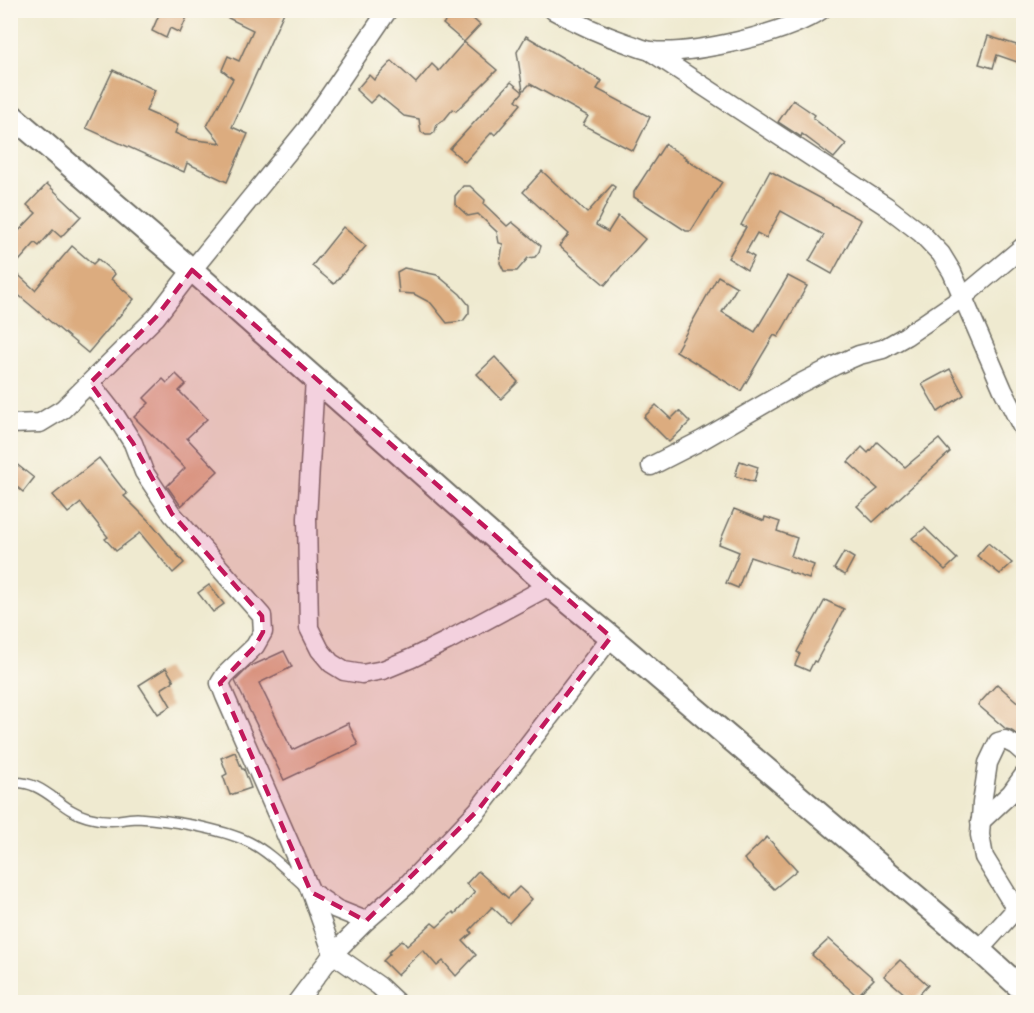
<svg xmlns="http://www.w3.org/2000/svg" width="1034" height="1013" viewBox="0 0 1034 1013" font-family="'Patrick Hand',sans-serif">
	<rect width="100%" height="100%" fill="#fbf7ec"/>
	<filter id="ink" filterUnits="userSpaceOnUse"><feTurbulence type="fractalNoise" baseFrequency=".0167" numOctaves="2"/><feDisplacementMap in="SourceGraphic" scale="12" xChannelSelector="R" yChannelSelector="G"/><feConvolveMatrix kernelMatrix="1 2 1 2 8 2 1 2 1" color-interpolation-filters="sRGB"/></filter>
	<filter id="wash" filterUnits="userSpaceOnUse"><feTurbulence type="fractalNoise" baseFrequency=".008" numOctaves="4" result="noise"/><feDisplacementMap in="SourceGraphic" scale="24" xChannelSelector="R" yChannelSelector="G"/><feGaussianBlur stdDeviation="1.35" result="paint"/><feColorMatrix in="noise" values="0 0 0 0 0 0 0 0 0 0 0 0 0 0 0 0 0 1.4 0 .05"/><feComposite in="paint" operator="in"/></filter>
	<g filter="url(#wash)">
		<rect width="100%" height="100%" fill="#efead0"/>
		<g id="blocks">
			<!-- building -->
			<g fill="#dcac7f">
				<polygon points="161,10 190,10 180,33 170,28 166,38 152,31"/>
				<polygon points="212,10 285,10 232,127 248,134 227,182 187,163 184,172 86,128 113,70 155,90 146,111 178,125 175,133 188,139 221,143 207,126 233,79 222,70 228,56 239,61 253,30"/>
				<polygon points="455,10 463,10 480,25 464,42 443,24"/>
				<polygon points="526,36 602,81 597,89 650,117 633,151 583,125 588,116 530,84 523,91 517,52"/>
				<polygon points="988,36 1023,47 1023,64 997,55 993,68 979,64"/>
				<polygon points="464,42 497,70 456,111 453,109 444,120 437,124 435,132 431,135 426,135 421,132 419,119 404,116 378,95 370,103 356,90 369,75 374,80 392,61 416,83 432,64 439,71"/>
				<polygon points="511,82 523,92 516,100 521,104 495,135 492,132 465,162 450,149"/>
				<polygon points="793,100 815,115 813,118 846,144 834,158 802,134 801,137 778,122"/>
				<polygon points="665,144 686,158 685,159 722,182 691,231 686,231 634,197 634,192"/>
				<polygon points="542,171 587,213 612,185 615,187 596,225 608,232 618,216 645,239 605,285 559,246 569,234 523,192"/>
				<polygon points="770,171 861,220 832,274 809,261 824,235 781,211 766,238 757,233 746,252 754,257 747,270 728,258 746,227 741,225"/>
				<polygon points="47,184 81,216 61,237 53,230 39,246 35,243 12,269 35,290 72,246 93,264 98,259 115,274 111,279 134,299 88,353 10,288 10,240 36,213 27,205"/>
				<polygon points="463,186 470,186 485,200 484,204 507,226 512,222 541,246 539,252 535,257 528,258 517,271 504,271 500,263 503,244 499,243 497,232 478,214 468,216 455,204 455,196"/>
				<polygon points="343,227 366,246 334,284 312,266"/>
				<polygon points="404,268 437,275 460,294 469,305 469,313 463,321 447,323 431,303 414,294 399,293 397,272"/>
				<polygon points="718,276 737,287 722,312 755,332 788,276 807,286 778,337 774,335 741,391 676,351"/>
				<polygon points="495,357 518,382 501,399 477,374"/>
				<polygon points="950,369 964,395 938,412 922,384"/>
				<polygon points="176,374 186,384 179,391 207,419 187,438 218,471 181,506 167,486 185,468 134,417 149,403 144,398 163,379 167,383"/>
				<polygon points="656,405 671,419 679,411 690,422 669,442 644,417"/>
				<polygon points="939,439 950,452 873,522 857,506 878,489 848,462 862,447 868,453 877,442 905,467"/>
				<polygon points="99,458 127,494 124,496 154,526 184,563 173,573 140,533 116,551 105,539 108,537 81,503 68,513 53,495"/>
				<polygon points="10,459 34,478 23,492 10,481"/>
				<polygon points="740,461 758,467 754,482 735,476"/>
				<polygon points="734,509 764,521 765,517 780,522 777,531 797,538 791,556 814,565 809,579 789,572 789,570 750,557 738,588 726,583 739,552 719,544"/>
				<polygon points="925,528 957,559 945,570 912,538"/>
				<polygon points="988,543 1012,563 1000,574 977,556"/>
				<polygon points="844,552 854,558 845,575 834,569"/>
				<polygon points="209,585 224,604 213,612 198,593"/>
				<polygon points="825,600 844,609 816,662 814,661 809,671 795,665 800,654 797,652"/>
				<polygon points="284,651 292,667 259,683 292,750 348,723 358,745 284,780 235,681 249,667"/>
				<polygon points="166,668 174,681 161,689 171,706 158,714 139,685"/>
				<polygon points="997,684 1023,707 1023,738 1010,730 1006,729 978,705"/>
				<polygon points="235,752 242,769 244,769 251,788 230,795 223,776 227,774 221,758"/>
				<polygon points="767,837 797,870 774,889 744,859"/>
				<polygon points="478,871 508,898 519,887 532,899 509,923 492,907 470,930 472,933 463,941 476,955 456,976 443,961 437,966 423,950 397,975 383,961 390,954 388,953 402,940 407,946 432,923 437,927 453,912 455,914 475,892 466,884"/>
				<polygon points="829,939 874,979 857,996 812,955"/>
				<polygon points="900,960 928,985 913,1001 884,976"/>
			</g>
		</g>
	</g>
	<g filter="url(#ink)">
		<use href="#blocks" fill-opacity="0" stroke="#706e65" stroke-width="1.5"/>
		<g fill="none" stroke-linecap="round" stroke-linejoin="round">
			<defs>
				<path id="service" d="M10 783C43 778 59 810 87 817 98 820 109 821 119 820 125 819 131 818 137 818 169 820 220 828 249 842 269 852 286 870 302 884"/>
				<g id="minor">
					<path d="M553 10C578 24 603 35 629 44 636 46 644 50 651 51 693 55 786 34 821 10"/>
					<polyline points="650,51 886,206 921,233 941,254 952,272 1003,390 1024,431"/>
					<polyline points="315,378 307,518 309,628 320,650 331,663 344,671 362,674 383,670 412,658 447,641 549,586"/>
					<polyline points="90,383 115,415 133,443 144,472 172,514 262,616 263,632 255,646 225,675 220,683 225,696 311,892 333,954 379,986 396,1002"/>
					<polyline points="10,424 40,423 63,409 156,317 192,270 306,130 388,10"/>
					<polyline points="651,466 702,440 797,385 836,365 859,355 883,349 906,336 963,297 1024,246"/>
					<polyline points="980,822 1011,793 1024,775"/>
					<polyline points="311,892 336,909 366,921"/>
					<polyline points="1016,909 984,857 980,835 982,803 988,763 998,742 1005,740 1015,745 1024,753"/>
					<polyline points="979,950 1024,900"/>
					<polyline points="297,1002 333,954 366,921 406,886 478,810 611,637"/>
				</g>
				<polyline id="tertiary" points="10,114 192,270 549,586 611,637 979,950 1024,991"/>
			</defs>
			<!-- service casing -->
			<use href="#service" stroke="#706e65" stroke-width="12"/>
			<!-- minor casing -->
			<use href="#minor" stroke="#706e65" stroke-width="21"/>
			<!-- tertiary casing -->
			<use href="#tertiary" stroke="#706e65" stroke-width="26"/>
			<!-- service -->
			<use href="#service" stroke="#fff" stroke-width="9"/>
			<!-- minor -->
			<use href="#minor" stroke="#fff" stroke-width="18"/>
			<!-- tertiary -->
			<use href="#tertiary" stroke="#fff" stroke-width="22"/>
		</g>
	</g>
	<!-- marked area -->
	<path fill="#c2185b" fill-opacity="0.2" stroke="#c2185b" stroke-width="4.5" stroke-dasharray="12 8" stroke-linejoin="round" d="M192 270 611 637 478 810 366 921 311 892 220 683 255 646 263 632 262 616 172 514 133 443 90 383 156 317Z"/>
	<!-- margin -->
	<rect width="1034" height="1013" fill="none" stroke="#fbf7ec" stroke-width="36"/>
</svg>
